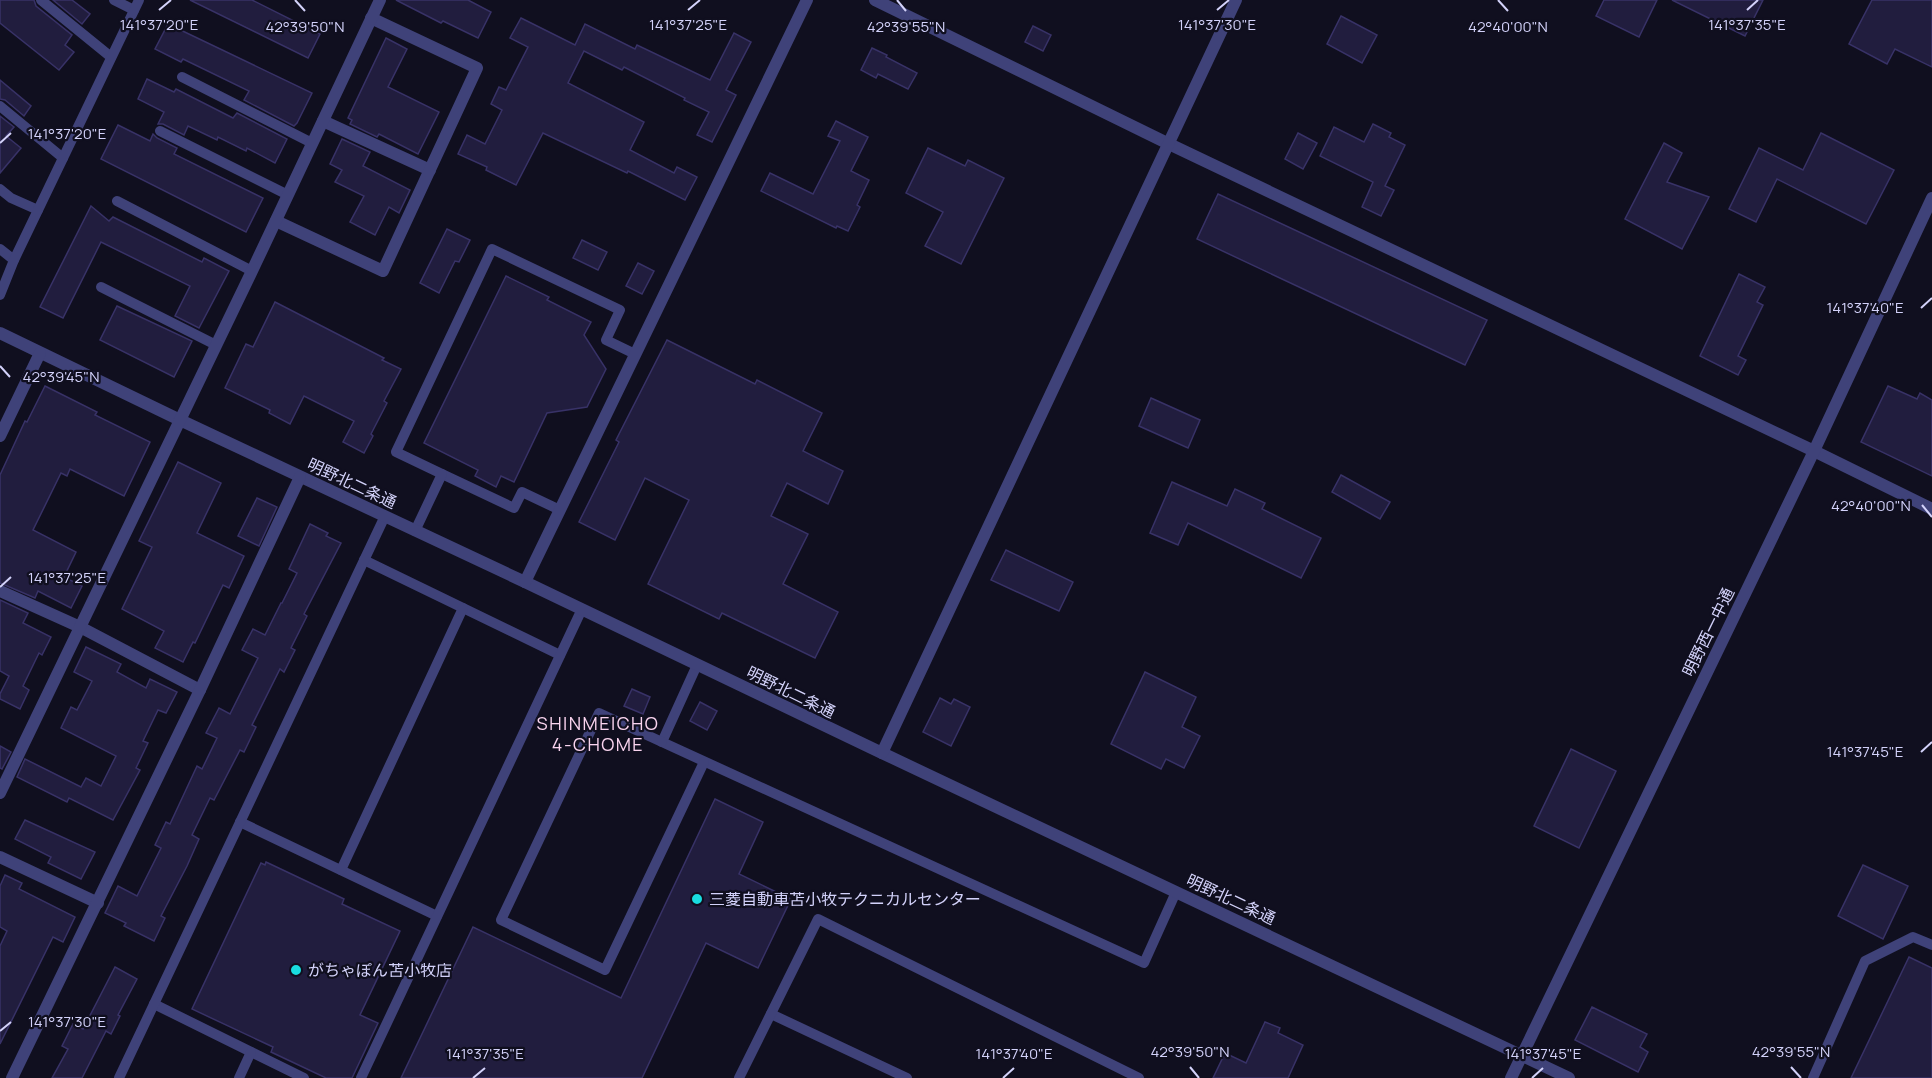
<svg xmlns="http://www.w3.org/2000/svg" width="1932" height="1078" viewBox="0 0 1932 1078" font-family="Manrope,'Noto Sans JP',sans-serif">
	<rect width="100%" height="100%" fill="#100f1f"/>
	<!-- building -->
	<g fill="#211d3e" stroke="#383267" stroke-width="1.5">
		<polygon points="0,0 34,0 36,6 72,35 65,45 74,52 59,70 0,23"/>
		<polygon points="53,0 72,0 90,14 82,24"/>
		<polygon points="190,0 252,0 320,34 308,58"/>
		<polygon points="396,0 468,0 491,12 478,38 443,21 441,23"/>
		<polygon points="1604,0 1657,0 1639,37 1596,16"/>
		<polygon points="1672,0 1763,0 1745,36"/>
		<polygon points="1872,0 1932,0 1932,67 1895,49 1887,64 1849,44"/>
		<polygon points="1341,16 1377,35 1362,63 1327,44"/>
		<polygon points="521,18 575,45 585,24 635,49 637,45 710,80 734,33 751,42 726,90 736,95 712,142 697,135 709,112 684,100 685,98 624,67 622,70 584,51 568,83 644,122 630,150 674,173 677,167 697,177 685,200 628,171 627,173 543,133 516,185 486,170 487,167 458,154 467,135 485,144 502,110 491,104 499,87 506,90 528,47 510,38"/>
		<polygon points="168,24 312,93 297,123 294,126 244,100 249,91 183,59 181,62 155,49"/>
		<polygon points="1033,26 1051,35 1043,51 1025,42"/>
		<polygon points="386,38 407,49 388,87 439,112 418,154 379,134 377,137 350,124 352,120 348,118"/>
		<polygon points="872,48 887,55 886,57 917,73 908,89 878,74 876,78 861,70"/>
		<polygon points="147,79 174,92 176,89 233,118 237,113 287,139 275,163 247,148 246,151 218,137 217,140 188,126 184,135 163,124 158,124 164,112 138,99"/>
		<polygon points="0,80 31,106 24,116 5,100 0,99"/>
		<polygon points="0,116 14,127 6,136 21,148 0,173"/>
		<polygon points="836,121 868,137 851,171 869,180 857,205 860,207 848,231 837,226 836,228 761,191 770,173 813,194 840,141 828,136"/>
		<polygon points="1373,124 1391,133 1389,137 1405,145 1385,186 1394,190 1381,216 1362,207 1373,182 1320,156 1334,127 1364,142"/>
		<polygon points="118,125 150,141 153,134 157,138 177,148 174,154 263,198 246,232 101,159"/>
		<polygon points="1298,133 1317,143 1303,169 1285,159"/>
		<polygon points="1821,133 1894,170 1866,224 1777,179 1756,222 1729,209 1759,148 1803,170"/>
		<polygon points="342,139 370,152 363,166 410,190 399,213 389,207 375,235 350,222 364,196 335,182 342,170 330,164"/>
		<polygon points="1664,143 1682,153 1667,182 1709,197 1682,249 1625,219"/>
		<polygon points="928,148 965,166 968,160 1004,178 961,264 925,246 943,212 906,193"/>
		<polygon points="1218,194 1487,320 1465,365 1197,239"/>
		<polygon points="91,206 109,221 113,217 202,262 204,258 229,271 199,328 175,316 190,286 101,242 63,318 40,307"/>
		<polygon points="447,229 470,240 459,262 455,261 439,293 420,283"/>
		<polygon points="582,240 607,252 598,270 573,258"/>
		<polygon points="638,263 654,271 642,294 626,286"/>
		<polygon points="1739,274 1765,287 1757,302 1763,305 1738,356 1746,360 1738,375 1700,356"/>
		<polygon points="506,276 549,297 547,300 591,322 584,335 606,369 587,407 547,413 514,482 501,476 496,487 475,476 478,470 424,443"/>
		<polygon points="275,302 384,358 382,360 401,369 384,401 387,403 371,434 373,436 364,453 343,442 354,421 304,396 290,424 269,413 270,410 225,388 246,344 253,347"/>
		<polygon points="117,306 192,341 174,377 100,340"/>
		<polygon points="667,340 755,384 757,380 822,413 803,451 843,471 828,504 787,483 771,516 808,534 783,584 838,612 815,658 722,613 719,619 648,584 689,500 645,478 615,540 579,522 619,442 616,440"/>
		<polygon points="45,386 97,412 95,415 150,442 124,496 70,469 67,476 61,473 33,530 76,552 64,577 82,586 71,608 38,591 35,598 0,583 0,475 25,421 27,422"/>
		<polygon points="1888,386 1917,399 1920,393 1932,400 1932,476 1861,442"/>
		<polygon points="1151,398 1200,420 1188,448 1139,426"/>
		<polygon points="178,462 221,483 197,533 244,556 229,588 223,585 195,643 193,642 183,662 155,648 164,631 122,609 152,547 139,541"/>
		<polygon points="1341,475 1390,502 1380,519 1332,492"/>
		<polygon points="1172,482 1227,506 1235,489 1265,503 1262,509 1321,538 1301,578 1188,523 1178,545 1150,533"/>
		<polygon points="257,498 277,507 259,546 238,536"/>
		<polygon points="310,524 328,533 326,536 341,543 304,614 307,616 291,648 295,650 284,672 280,669 252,725 256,727 244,752 240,750 214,800 210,798 192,835 199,839 187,866 161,916 165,918 154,941 124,926 126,923 105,913 118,886 137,896 161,848 155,845 166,822 170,824 197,766 202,769 217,738 206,733 219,708 230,714 258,658 242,650 253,629 265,635 281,603 282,603 297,573 289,569"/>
		<polygon points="1006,550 1073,582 1059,611 991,580"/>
		<polygon points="0,600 28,613 23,623 51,637 42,655 39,653 23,686 29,690 20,709 0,699 0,694 9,676 0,671"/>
		<polygon points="86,647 121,664 117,672 146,688 150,679 177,692 166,713 158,710 143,741 148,743 136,768 140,770 113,820 69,798 67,802 17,777 25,759 81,787 86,778 101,786 116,756 61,728 71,707 77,710 92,681 74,672"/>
		<polygon points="1145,672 1196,697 1182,727 1200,736 1184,768 1166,759 1161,769 1111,744"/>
		<polygon points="632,689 650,697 643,714 624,706"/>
		<polygon points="940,698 951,704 954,699 970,707 951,746 923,732"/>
		<polygon points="700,702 717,711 707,730 690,721"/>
		<polygon points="0,746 11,752 2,769 0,768"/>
		<polygon points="1571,749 1616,771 1579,848 1534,826"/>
		<polygon points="715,799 763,822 739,874 791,899 758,968 706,943 642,1078 401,1078 473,927 621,998"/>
		<polygon points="25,820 95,852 81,879 48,863 51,857 15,839"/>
		<polygon points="266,862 344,899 342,904 400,931 360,1015 378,1023 352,1078 326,1078 271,1052 273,1047 192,1009 261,863 265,865"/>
		<polygon points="1863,865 1908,886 1883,939 1838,916"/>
		<polygon points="5,875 22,883 19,889 75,917 63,942 53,937 0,1044 0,946 7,931 0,927 0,886"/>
		<polygon points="1909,957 1932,968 1932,1078 1851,1078"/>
		<polygon points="115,967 137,979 118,1015 120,1016 111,1034 106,1031 82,1078 52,1078 68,1049 62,1046 73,1024 83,1029"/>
		<polygon points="1592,1007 1647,1034 1640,1047 1648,1052 1638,1072 1575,1040"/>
		<polygon points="1265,1022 1280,1028 1278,1033 1303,1045 1288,1078 1213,1078 1225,1053 1246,1063"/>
	</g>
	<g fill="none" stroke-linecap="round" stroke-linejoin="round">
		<!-- service -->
		<g stroke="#3f4279" stroke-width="10">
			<polyline points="41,0 111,57"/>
			<polyline points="114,0 134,10"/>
			<polyline points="182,77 312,143"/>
			<polyline points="0,106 63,158"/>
			<polyline points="160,131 288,195"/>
			<polyline points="0,189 11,198 38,210"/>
			<polyline points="117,201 252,271"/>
			<polyline points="0,249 14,260"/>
			<polyline points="101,287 216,345"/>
			<polyline points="0,295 14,260 139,0"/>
			<polyline points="442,474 514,508 522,492 560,510"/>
			<polyline points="415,531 442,474 396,452 492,249 620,310 606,340 635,354"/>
			<polyline points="364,560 560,655"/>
			<polyline points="697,665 662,742 1144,963 1176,892"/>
			<polyline points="662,742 599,713 501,920 605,970 704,762"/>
			<polyline points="240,822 437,916"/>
			<polyline points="341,870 463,608"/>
			<polyline points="154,1004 304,1078"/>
			<polyline points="771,1014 907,1078"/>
			<polyline points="119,1078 385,516"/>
			<polyline points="239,1078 251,1052"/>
			<polyline points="361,1078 582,609"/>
			<polyline points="739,1078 818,919 1139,1078"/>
			<polyline points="1813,1078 1865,961 1913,937 1932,945"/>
		</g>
		<!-- minor -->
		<g stroke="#3f4279" stroke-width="12">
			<polyline points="875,0 1167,143 1814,451 1932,509"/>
			<polyline points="323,121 430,170"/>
			<polyline points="276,221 383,271 477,68 371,18"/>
			<polyline points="0,333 180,420 525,582 882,753 1569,1078"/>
			<polyline points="0,436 40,353"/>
			<polyline points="525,582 807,0"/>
			<polyline points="0,591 80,627 200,690"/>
			<polyline points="882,753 1236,0"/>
			<polyline points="0,793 252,271 380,0"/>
			<polyline points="0,857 98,903"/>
			<polyline points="12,1078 200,690 300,477"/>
			<polyline points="1511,1078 1814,451 1932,198"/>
		</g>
	</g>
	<!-- ticks -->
	<path fill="none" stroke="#d3d2fa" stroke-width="2" d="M295 0 305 11M897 0 906 11M1498 0 1508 11M159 10 171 0M688 10 700 0M1217 10 1229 0M1747 10 1758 0M0 143 11 133M1921 308 1932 298M0 366 10 377M1922 505 1932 517M0 587 11 577M1921 752 1932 742M0 1031 11 1022M1190 1067 1199 1078M1791 1067 1801 1078M473 1078 485 1068M1003 1078 1014 1068M1532 1078 1543 1068"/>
	<!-- markers -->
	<g fill="#19dcdf" stroke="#100f1f" stroke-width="2">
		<circle cx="697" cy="899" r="6"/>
		<circle cx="296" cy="970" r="6"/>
	</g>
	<g text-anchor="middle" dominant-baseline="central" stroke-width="4.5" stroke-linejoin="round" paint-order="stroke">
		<!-- street labels -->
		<g font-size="16" fill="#d3d2fa" stroke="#100f1f">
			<text transform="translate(352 483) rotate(25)">明野北二条通</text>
			<text transform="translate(1708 632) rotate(-64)">明野西一中通</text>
			<text transform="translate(791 692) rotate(26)">明野北二条通</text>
			<text transform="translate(1231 899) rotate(25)">明野北二条通</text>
		</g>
		<!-- poi labels -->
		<g font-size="16" fill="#d3d2fa" stroke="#100f1f" text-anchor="start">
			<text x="709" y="899">三菱自動車苫小牧テクニカルセンター</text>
			<text x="308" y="970">がちゃぽん苫小牧店</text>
		</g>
		<!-- neighbourhood labels -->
		<g font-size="18" letter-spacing="1.5" fill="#fad4ef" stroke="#100f1f">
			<text x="598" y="723">SHINMEICHO<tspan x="598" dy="21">4-CHOME</tspan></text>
		</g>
	</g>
	<g font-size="15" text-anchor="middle" fill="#d3d2fa" stroke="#100f1f" stroke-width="4.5" stroke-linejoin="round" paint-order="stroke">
		<text x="159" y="30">141°37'20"E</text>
		<text x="688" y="30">141°37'25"E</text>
		<text x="1747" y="30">141°37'35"E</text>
		<text x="1217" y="30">141°37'30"E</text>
		<text x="305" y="32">42°39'50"N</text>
		<text x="906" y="32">42°39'55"N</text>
		<text x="1508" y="32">42°40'00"N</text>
		<text x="67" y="139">141°37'20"E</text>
		<text x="1865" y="313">141°37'40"E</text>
		<text x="61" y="382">42°39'45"N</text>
		<text x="1871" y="511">42°40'00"N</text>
		<text x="67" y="583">141°37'25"E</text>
		<text x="1865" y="757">141°37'45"E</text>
		<text x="67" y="1027">141°37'30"E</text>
		<text x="1190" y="1057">42°39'50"N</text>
		<text x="1791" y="1057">42°39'55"N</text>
		<text x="485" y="1059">141°37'35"E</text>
		<text x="1014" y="1059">141°37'40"E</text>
		<text x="1543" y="1059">141°37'45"E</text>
	</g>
</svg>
